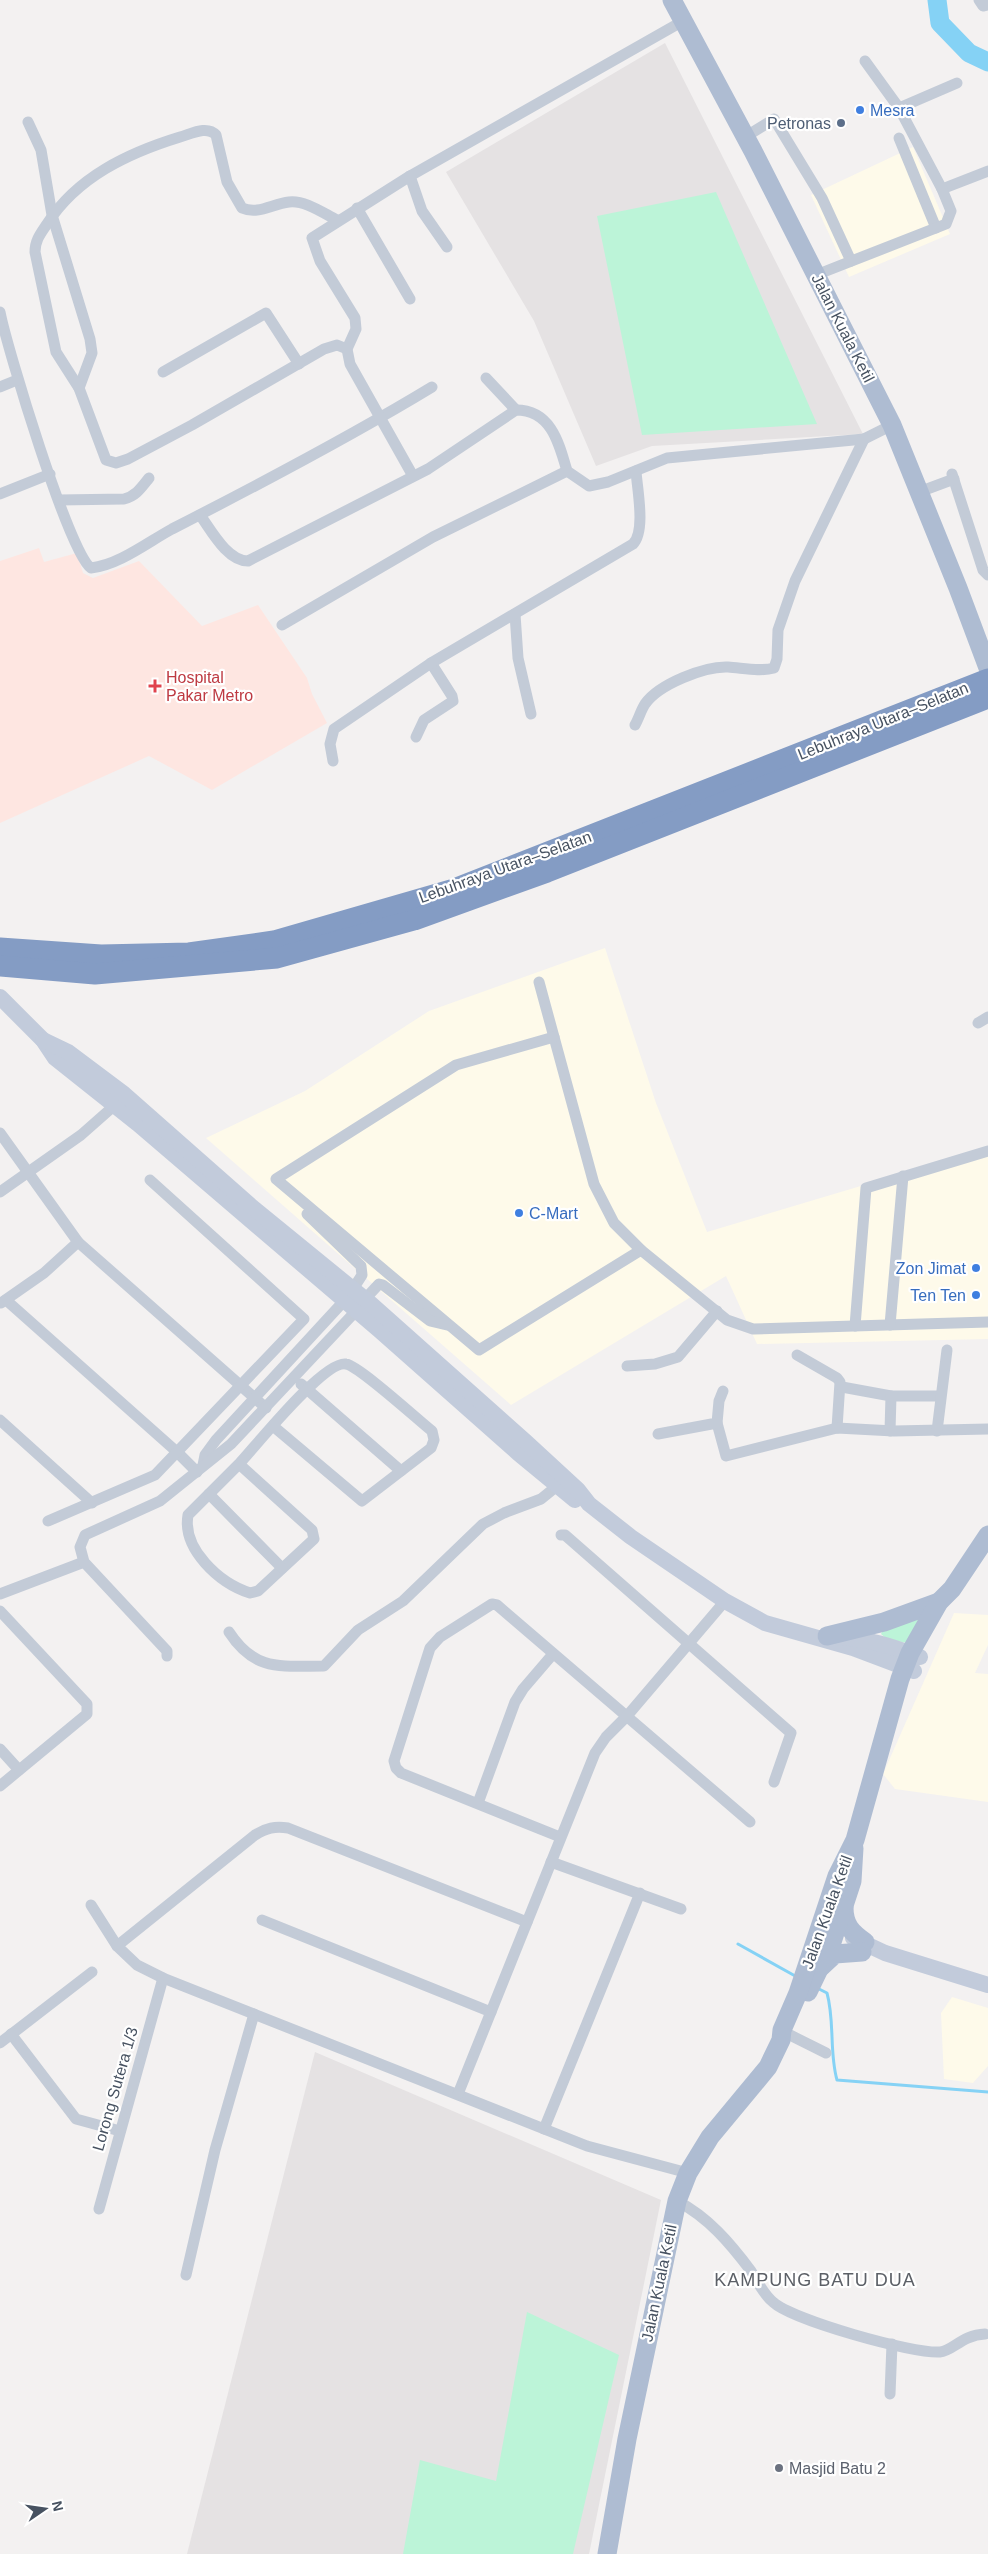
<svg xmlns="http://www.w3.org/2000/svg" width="988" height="2554" viewBox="0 0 988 2554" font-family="Helvetica,sans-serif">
	<rect width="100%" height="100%" fill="#f3f1f1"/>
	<!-- commercial -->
	<g fill="#fefaea">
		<polygon points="913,147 950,234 849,277 811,195"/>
		<polygon points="605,948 656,1103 707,1232 988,1148 988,1339 757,1344 726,1276 511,1405 206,1138 305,1091 429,1011"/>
		<polygon points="954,1613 988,1615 988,1645 975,1673 988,1674 988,1802 895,1789 883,1774"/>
		<polygon points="952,1997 988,2008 988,2066 973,2083 944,2079 941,2013"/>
	</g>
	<!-- education -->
	<g fill="#e5e2e3">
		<polygon points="665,43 863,434 652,446 596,466 534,321 446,172"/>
		<polygon points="315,2052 661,2200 589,2554 187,2554"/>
	</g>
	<!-- medical -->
	<polygon fill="#fee6e1" points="39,548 44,562 77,553 83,573 93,578 139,561 202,626 258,605 307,678 312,694 327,723 212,790 149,756 0,823 0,561"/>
	<!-- grass -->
	<g fill="#bcf4d8">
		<polygon points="716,192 817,424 642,435 597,216"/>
		<polygon points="926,1610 907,1643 887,1639 881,1634 885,1626"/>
		<polygon points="527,2312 619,2355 573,2554 403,2554 420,2460 496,2481"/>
	</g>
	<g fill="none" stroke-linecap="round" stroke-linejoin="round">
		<!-- stream -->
		<g stroke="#85d2f5" stroke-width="3">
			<polyline points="738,1944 797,1977"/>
			<path d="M817 1988 827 1993C835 2022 829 2052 837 2080L988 2092"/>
		</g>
		<!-- river -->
		<polyline stroke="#85d2f5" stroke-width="19" points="937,0 940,23 969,53 988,62"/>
		<!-- street -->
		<g stroke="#c3cbd7" stroke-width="11">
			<polyline points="979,0 983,6 988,5"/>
			<polyline points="899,108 957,83"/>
			<polyline points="28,122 41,150 52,215 90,339 92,353 79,388"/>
			<polyline points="745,137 774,119 822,198 851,261"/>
			<polyline points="899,138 936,228"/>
			<polyline points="410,176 422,211 447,247"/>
			<polyline points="942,189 988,171"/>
			<polyline points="357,208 410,299"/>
			<path d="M337 220C323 213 305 200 289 202 272 204 258 215 242 208L227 182 216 135C207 125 191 134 180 137 128 153 77 177 47 224 41 233 35 240 35 252L56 352 79 388 106 460 116 463 128 459 192 425 324 349 337 345 347 349"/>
			<polyline points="816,275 946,224 951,211 942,189 899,108 865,61"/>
			<path d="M0 312C7 348 69 553 91 568 119 565 148 542 172 529 260 484 348 438 432 387"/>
			<polyline points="163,372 266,313 299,364"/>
			<polyline points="486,378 516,410"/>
			<polyline points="0,387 17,380"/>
			<polyline points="952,474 983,570 988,575"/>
			<polyline points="413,476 350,364 347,349 356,329 355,318 320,261 312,238 410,176 683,21"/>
			<polyline points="919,492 954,479"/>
			<polyline points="0,494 50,474"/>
			<path d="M59 500 124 499C136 496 141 488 149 478"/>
			<path d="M200 515C211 530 227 561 248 561L428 469 516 410C551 410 559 443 567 471L589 486 608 482 667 458 864 439 892 425"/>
			<polyline points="515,614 518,658 531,714"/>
			<polyline points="282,625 433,537 567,471"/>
			<path d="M635 725C639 718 641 710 645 704 659 684 705 666 728 667 743 668 760 672 774 668L777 659 778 630 795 581 864 439"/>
			<polyline points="416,737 424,720 453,701 452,696 431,663"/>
			<path d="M333 761 330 744 334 729 431 663 633 544C646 531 637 488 636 471"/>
			<polyline points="539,982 594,1184 614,1223 641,1250 727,1320 753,1329 988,1322"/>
			<polyline points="978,1023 988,1017"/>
			<polyline points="554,1037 456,1065 276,1179 479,1350 641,1250"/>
			<polyline points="0,1133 78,1242 266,1408"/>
			<polyline points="0,1192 81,1135 115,1105"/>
			<polyline points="307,1214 361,1266 362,1275 353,1289"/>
			<polyline points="365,1299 379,1284 383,1285 430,1321 447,1325"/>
			<polyline points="6,1300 177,1452 197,1472"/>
			<polyline points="1,1303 44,1273 78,1242"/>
			<polyline points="890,1325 903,1176"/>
			<polyline points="855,1326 866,1188 988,1151"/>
			<polyline points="797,1355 837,1378 840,1382 837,1428"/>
			<polyline points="627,1366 655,1364 678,1357 717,1311"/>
			<polyline points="301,1384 401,1471"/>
			<polyline points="842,1387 891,1396 890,1431"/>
			<polyline points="891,1396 940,1396"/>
			<polyline points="0,1420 92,1503"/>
			<polyline points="717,1423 726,1456 837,1428 894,1431 988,1429"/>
			<polyline points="937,1431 947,1350"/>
			<polyline points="658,1434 717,1423 719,1401 723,1391"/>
			<path d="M239 1464 188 1515C182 1549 219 1583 250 1593L258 1591 314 1539 312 1530 239 1464C256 1446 324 1360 346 1364 359 1366 417 1419 432 1431L434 1440 431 1448 362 1501 273 1426"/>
			<polyline points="203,1465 205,1455 216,1440 344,1301"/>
			<polyline points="209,1494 282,1568"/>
			<polyline points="48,1521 155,1475 304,1319 150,1180"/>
			<polyline points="561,1535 565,1535 791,1733 774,1782"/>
			<polyline points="0,1594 84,1562"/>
			<polyline points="0,1611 87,1704 87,1714 0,1786"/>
			<path d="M229 1632C255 1672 281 1666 324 1666L358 1630 403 1601 483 1524 504 1513 541 1499 557 1486"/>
			<polyline points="167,1656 167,1651 84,1562 80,1547 85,1535 160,1501 231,1444 356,1311"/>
			<polyline points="0,1749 19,1770"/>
			<polyline points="478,1803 515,1702 523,1689 553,1654"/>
			<polyline points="560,1837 401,1773 396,1768 394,1761 430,1648 440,1637 492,1604 497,1605 750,1822"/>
			<polyline points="551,1862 681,1909"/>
			<polyline points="91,1905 117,1946"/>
			<polyline points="262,1920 491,2012"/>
			<path d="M527 1922 288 1828C275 1826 266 1828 255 1835L117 1946 137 1965 163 1978 587 2146 688 2173"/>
			<polyline points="11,2034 76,2119 120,2131"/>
			<polyline points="790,2035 826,2053"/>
			<polyline points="0,2043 92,1972"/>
			<polyline points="458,2094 595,1753 606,1737 627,1716 725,1601"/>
			<polyline points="544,2129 640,1893"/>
			<path d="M677 2201C708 2217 730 2243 751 2271 757 2281 764 2295 773 2302 792 2320 913 2354 940 2352 953 2351 962 2335 985 2334"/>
			<polyline points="99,2209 163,1978"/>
			<polyline points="186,2275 215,2150 254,2014"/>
			<polyline points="890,2394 892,2344"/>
		</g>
		<!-- secondary -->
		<g stroke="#c2cbdb" stroke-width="16">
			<polyline points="0,997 43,1040 55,1058 138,1124 379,1330 518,1453 575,1500"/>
			<polyline points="43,1040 68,1052 124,1094 252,1207 371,1304 526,1442 578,1490 589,1504 631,1537 725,1601 765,1623 853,1648 914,1671"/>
			<path d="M837 1637C866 1638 892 1646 920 1657"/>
			<polyline points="853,1938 885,1953 988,1985"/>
		</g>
		<!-- primary -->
		<g stroke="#aebcd2" stroke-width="19">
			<polyline points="672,0 753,151 892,425 958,588 988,668"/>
			<polyline points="827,1636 884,1622 939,1602"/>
			<path d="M844 1907C844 1925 851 1932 865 1942"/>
			<polyline points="821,1967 835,1954 862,1952"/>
			<polyline points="808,1992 832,1942 852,1881 854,1848"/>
			<polyline points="607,2554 627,2439 677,2201 688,2173 710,2137 768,2067 781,2040 782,2030 798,1993 837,1876 855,1840 900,1679 910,1653 939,1602 952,1589 988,1535"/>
		</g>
		<!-- highway -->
		<g stroke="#849cc4" stroke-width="21">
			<polyline points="0,948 101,955 189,953 274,941 454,889 988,679"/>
			<polyline points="0,966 95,974 277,958 414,920 547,872 988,698"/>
		</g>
	</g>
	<!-- markers -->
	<g fill="#3f7fe0" stroke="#fff" stroke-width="2">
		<circle cx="860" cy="110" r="5"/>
		<circle cx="519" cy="1213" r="5"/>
		<circle cx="976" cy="1268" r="5"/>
		<circle cx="976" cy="1295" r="5"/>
	</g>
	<circle fill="#5c6f8a" stroke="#fff" stroke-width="2" cx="841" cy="123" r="5"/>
	<path fill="#e0444e" stroke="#fff" stroke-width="2" d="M152.5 678.5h5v5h5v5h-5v5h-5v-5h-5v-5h5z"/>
	<circle fill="#6b7280" stroke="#fff" stroke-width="2" cx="779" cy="2468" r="5"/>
	<g text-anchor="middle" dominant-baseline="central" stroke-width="4.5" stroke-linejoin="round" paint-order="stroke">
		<!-- shop labels -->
		<g font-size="16" fill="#366cbe" stroke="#fff" text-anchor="start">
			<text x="870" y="110">Mesra</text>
			<text x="529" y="1213">C-Mart</text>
			<text x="966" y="1268" text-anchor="end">Zon Jimat</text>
			<text x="966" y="1295" text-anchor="end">Ten Ten</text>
		</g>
		<!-- service labels -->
		<g font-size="16" fill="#4e5e75" stroke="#fff" text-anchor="end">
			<text x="831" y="123">Petronas</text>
		</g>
		<!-- street labels -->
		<g font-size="16" fill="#475261" stroke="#fff">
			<text transform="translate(843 328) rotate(63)">Jalan Kuala Ketil</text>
			<text transform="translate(883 721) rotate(-22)">Lebuhraya Utara–Selatan</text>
			<text transform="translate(505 867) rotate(-20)">Lebuhraya Utara–Selatan</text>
			<text transform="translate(827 1912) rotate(-70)">Jalan Kuala Ketil</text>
			<text transform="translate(115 2089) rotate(-74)">Lorong Sutera 1/3</text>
			<text transform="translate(659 2283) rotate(-78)">Jalan Kuala Ketil</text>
		</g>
		<!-- health labels -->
		<g font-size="16" fill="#be3a42" stroke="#fff" text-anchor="start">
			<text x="166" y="677">Hospital<tspan x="166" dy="18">Pakar Metro</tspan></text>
		</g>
		<!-- worship labels -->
		<g font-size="16" fill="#5b616d" stroke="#fff" text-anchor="start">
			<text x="789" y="2468">Masjid Batu 2</text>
		</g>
		<!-- neighbourhood labels -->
		<g font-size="18" letter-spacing="1" fill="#5c6067" stroke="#fff">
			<text x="815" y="2280">KAMPUNG BATU DUA</text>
		</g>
	</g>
	<!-- north arrow -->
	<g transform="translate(45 2509) rotate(77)" stroke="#ffffff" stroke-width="4" paint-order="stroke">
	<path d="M0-4L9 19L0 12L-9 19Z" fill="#475261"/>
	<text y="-8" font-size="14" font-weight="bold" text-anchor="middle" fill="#475261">N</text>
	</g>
</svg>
